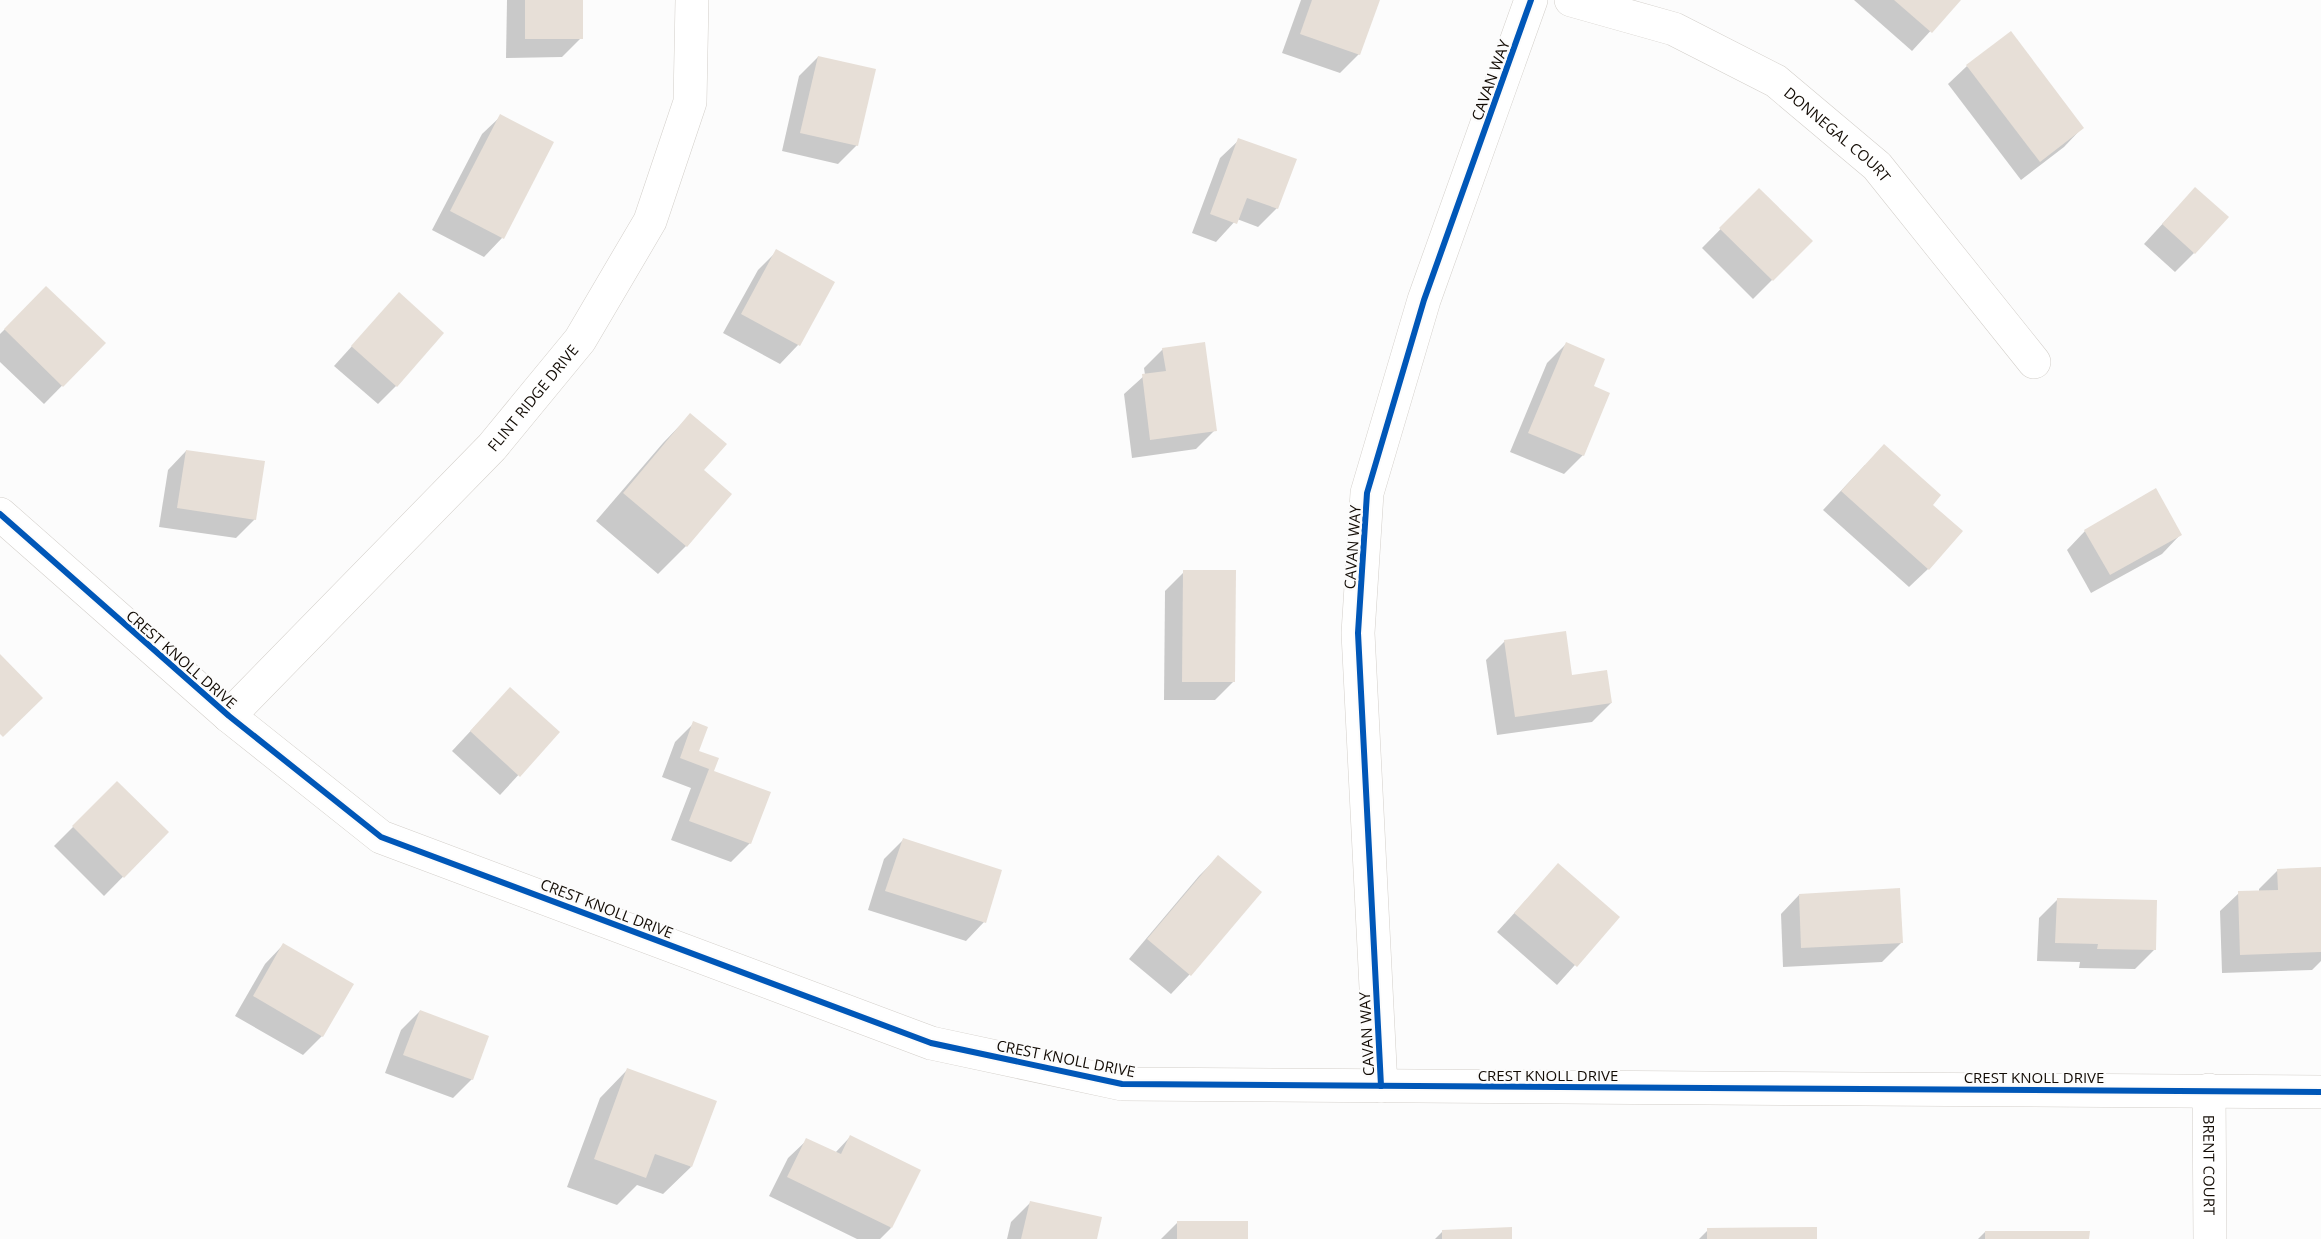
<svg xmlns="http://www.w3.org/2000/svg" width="2321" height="1239" viewBox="0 0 2321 1239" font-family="'Open Sans',sans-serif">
	<rect width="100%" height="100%" fill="#fcfcfc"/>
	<!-- shadow -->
	<g fill="#0003">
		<polygon points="507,0 581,0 581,38 562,57 506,58"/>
		<polygon points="1301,0 1379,0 1359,54 1340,73 1282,53"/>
		<polygon points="1854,0 1959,0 1912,51"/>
		<polygon points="818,57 857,145 838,164 782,151 799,76"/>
		<polygon points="1967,66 2082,128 2064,147 2021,180 1948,84"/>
		<polygon points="501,116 502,238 484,257 432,230 482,134"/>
		<polygon points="1239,140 1277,208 1258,227 1237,219 1216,242 1192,233 1220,158"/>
		<polygon points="1759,190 1811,241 1753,299 1702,248"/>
		<polygon points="2177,208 2194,253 2175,272 2144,244"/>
		<polygon points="777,251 833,282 798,345 780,364 723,333 758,270"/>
		<polygon points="46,288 104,343 44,404 0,362 0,334"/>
		<polygon points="399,294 396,386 378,404 334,366"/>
		<polygon points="1566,344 1592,387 1583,455 1564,474 1510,452 1547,363"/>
		<polygon points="1163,349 1215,430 1196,449 1132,458 1124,394 1145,375 1144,368"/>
		<polygon points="690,415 702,470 730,494 686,546 658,574 596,521 663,443"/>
		<polygon points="186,451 255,519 236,538 159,527 168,470"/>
		<polygon points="1865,465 1931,505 1928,569 1909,587 1823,510"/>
		<polygon points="2085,531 2180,535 2162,554 2091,593 2067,550"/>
		<polygon points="1184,572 1234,681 1215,700 1164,700 1165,591"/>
		<polygon points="1505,641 1571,677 1611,703 1592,722 1497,735 1486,660"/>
		<polygon points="492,708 558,732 500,795 452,751"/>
		<polygon points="694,723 697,752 713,772 750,843 731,862 671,840 691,788 662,777 675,742"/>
		<polygon points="117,783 167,832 104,896 54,846"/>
		<polygon points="903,840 984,922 966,941 868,910 884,859"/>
		<polygon points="1218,857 1260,892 1189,975 1171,994 1129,959 1199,876"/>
		<polygon points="1558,865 1618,917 1557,985 1497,932"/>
		<polygon points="2321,869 2321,961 2312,970 2222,973 2220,911 2239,893 2259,892 2259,889 2278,870"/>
		<polygon points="1799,895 1901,943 1882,962 1783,967 1781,914"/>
		<polygon points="2058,899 2154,950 2135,969 2079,968 2080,962 2037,961 2039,918"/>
		<polygon points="283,945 322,1036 303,1055 235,1016 265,964"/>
		<polygon points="420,1011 472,1079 453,1098 385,1073 401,1030"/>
		<polygon points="627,1070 691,1167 663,1194 637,1185 617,1205 567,1187 600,1098"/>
		<polygon points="850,1137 891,1228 880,1239 857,1239 769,1196 788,1158 807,1140 835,1153"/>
		<polygon points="1030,1203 1095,1239 1007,1239 1011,1222"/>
		<polygon points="1178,1222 1246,1239 1161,1239"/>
		<polygon points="1708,1230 1815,1239 1699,1239"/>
		<polygon points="1442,1232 1511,1239 1435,1239"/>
		<polygon points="1985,1232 2088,1239 1978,1239"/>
	</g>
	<!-- building -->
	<g fill="#e7dfd7">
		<rect x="525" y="0" width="58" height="39"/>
		<polygon points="1312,0 1380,0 1360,55 1300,34"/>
		<polygon points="1894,0 1961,0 1932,33"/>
		<polygon points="2011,31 2084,128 2040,162 1966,65"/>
		<polygon points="818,56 876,69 858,146 800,133"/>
		<polygon points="500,114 554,142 504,239 450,211"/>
		<polygon points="1238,138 1297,159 1278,209 1247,198 1237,224 1210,214"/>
		<polygon points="2195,187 2229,217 2195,254 2162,224"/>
		<polygon points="1759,188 1813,241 1773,281 1719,228"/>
		<polygon points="776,249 835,282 800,346 741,314"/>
		<polygon points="46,286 106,343 63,387 4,329"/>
		<polygon points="399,292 444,333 397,387 351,346"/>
		<polygon points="1205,342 1217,431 1150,440 1142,374 1166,371 1162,348"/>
		<polygon points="1566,342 1605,359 1594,386 1610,393 1584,456 1528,433"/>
		<polygon points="690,413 727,444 704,470 732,494 687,547 623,493"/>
		<polygon points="1884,444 1941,495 1933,505 1963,531 1929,570 1841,491"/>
		<polygon points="186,450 265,461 256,520 177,508"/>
		<polygon points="2156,488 2182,535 2110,575 2084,530"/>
		<polygon points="1183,570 1236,570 1235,682 1182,682"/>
		<polygon points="1566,631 1572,675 1607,670 1612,703 1515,717 1504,640"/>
		<polygon points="0,654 43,698 3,737 0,734"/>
		<polygon points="510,687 560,732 520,777 470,731"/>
		<polygon points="693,721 708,727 699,751 719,758 714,771 771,792 751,844 689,821 709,769 680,758"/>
		<polygon points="117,781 169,832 124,878 72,826"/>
		<polygon points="903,838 1002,870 986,923 885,891"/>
		<polygon points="1218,855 1262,892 1191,976 1147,939"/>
		<polygon points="1558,863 1620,917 1577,967 1514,913"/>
		<polygon points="2321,867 2321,952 2240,955 2238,891 2278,890 2277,869"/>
		<polygon points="1900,888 1903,943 1801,948 1799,894"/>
		<polygon points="2057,898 2157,900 2156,950 2097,949 2098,944 2055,943"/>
		<polygon points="283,943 354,984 323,1037 253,996"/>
		<polygon points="420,1010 489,1036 473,1080 403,1055"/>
		<polygon points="627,1068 717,1101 692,1167 655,1154 646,1178 594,1159"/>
		<polygon points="850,1135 921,1170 892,1228 787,1177 806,1138 841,1154"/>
		<polygon points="1030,1201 1102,1217 1097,1239 1021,1239"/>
		<rect x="1177" y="1221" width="71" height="18"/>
		<polygon points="1512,1227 1512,1239 1442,1239 1442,1230"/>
		<polygon points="1817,1227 1817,1239 1707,1239 1707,1228"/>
		<polygon points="1985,1231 2090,1231 2089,1239 1985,1239"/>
	</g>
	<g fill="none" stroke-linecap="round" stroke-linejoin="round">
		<defs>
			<g id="street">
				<path id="s1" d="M1571 0 1674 29 1776 81 1877 166 2034 362"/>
				<polyline points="0,514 229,716 381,837 931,1043 1122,1084 2321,1092"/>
				<path id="s2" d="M229 716 492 447 580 340 650 221 690 102 692 0"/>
				<polyline points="1381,1086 1358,633 1367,493 1424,300 1531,0"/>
				<path id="s3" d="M2209 1090 2210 1239"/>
			</g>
		</defs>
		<!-- street casing -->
		<use href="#street" stroke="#d3cfca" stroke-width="34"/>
		<!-- street -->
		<use href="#street" stroke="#fff" stroke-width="33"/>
		<defs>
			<g id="cycleway">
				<polyline points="0,514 229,716 381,837 931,1043 1122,1084 2321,1092"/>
				<polyline points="1381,1086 1358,633 1367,493 1424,300 1531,0"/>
			</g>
		</defs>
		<!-- cycleway casing -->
		<use href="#cycleway" stroke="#fcfcfc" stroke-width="10"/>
		<!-- cycleway -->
		<use href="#cycleway" stroke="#0057b8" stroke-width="6"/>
	</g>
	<g text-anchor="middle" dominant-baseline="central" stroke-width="5" stroke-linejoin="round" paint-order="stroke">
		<!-- street labels -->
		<g font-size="15" fill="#130c05" stroke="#fcfcfc">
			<text transform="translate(1490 80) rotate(-70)">CAVAN WAY</text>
			<text stroke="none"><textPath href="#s1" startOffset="303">DONNEGAL COURT</textPath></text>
			<text stroke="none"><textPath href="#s2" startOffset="440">FLINT RIDGE DRIVE</textPath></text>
			<text transform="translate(1352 547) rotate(-86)">CAVAN WAY</text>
			<text transform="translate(182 659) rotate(41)">CREST KNOLL DRIVE</text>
			<text transform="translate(607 908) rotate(21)">CREST KNOLL DRIVE</text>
			<text transform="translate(1366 1034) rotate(-93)">CAVAN WAY</text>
			<text transform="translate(1066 1058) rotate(11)">CREST KNOLL DRIVE</text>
			<text x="1548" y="1075">CREST KNOLL DRIVE</text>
			<text x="2034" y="1077">CREST KNOLL DRIVE</text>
			<text stroke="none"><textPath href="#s3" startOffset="75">BRENT COURT</textPath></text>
		</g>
	</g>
</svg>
